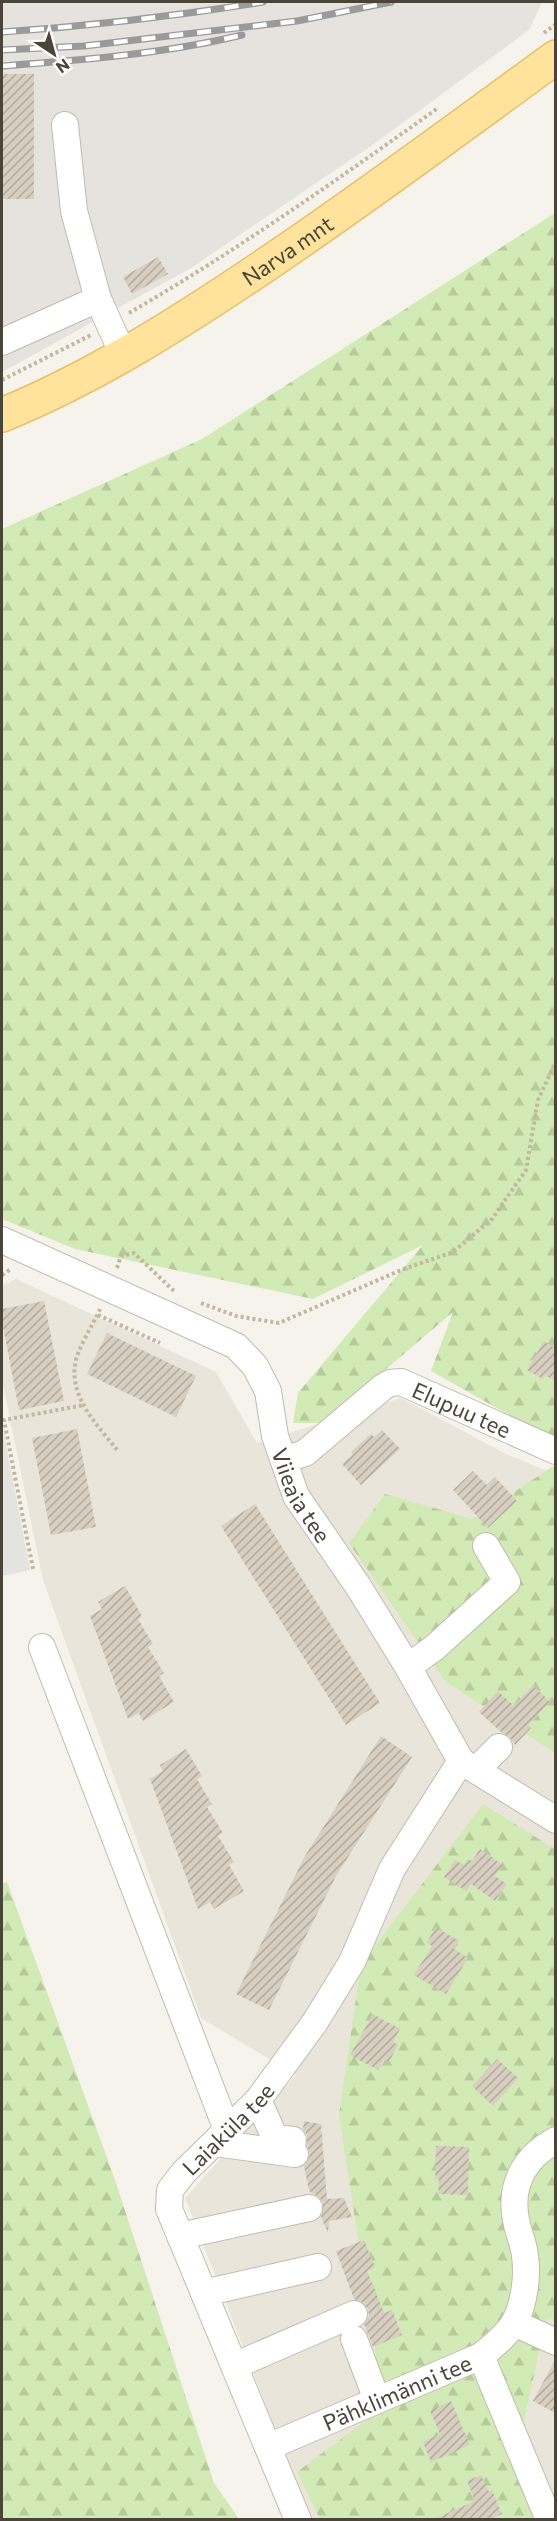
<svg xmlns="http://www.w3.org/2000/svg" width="557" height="2521" viewBox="0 0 557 2521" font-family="Commissioner,sans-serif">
	<defs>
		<pattern id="forest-firs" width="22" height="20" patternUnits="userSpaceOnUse" patternTransform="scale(1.5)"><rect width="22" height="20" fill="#d2eab5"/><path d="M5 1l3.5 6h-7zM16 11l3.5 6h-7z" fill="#b6ca9c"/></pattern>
		<pattern id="building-hatch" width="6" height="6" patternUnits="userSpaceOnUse" patternTransform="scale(1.5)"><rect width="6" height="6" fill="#d8cfc1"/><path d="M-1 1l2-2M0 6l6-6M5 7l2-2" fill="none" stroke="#b1aa9e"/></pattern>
	</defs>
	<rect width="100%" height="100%" fill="#f6f3ec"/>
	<!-- residential -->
	<polygon fill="#eae5da" points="16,1279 216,1372 257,1443 401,1398 506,1454 555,1474 555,2519 310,2519 185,2198 296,2075 201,2018 43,1580 2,1380 2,1286"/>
	<!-- industrial -->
	<polygon fill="#e6e2dd" points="2,2 542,2 529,30 378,141 191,268 2,372"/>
	<!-- forest -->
	<g fill="url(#forest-firs)">
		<polygon points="555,213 555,1441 431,1371 453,1312 323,1423 293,1423 298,1393 423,1245 313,1299 75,1249 2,1219 2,529 202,439"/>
		<polygon points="555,1465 555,1753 445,1681 349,1543 385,1494 473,1519"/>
		<polygon points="483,1804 555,1849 555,2319 546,2320 524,2421 543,2519 320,2519 297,2472 384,2407 339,2115 361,1964"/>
		<polygon points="7,1882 114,2177 214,2483 239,2519 2,2519 2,1884"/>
	</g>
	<!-- parking -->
	<polygon fill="#e5e3e0" points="2,1423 30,1570 2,1576"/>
	<!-- building -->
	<g fill="url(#building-hatch)">
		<rect x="2" y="74" width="32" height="125"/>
		<polygon points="158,257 168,274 132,294 123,277"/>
		<polygon points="44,1301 64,1401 19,1410 2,1321 2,1309"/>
		<polygon points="107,1333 196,1376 176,1417 87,1374"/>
		<polygon points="544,1341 555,1348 555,1381 545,1375 543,1379 527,1370"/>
		<polygon points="77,1429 96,1527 51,1535 32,1438"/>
		<polygon points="382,1430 400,1449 361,1485 342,1464 353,1454 351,1452 371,1434 374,1437"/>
		<polygon points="473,1471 487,1485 495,1477 517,1501 488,1528 453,1490"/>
		<polygon points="255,1504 380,1703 346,1725 221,1526"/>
		<polygon points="125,1586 142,1616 138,1619 153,1644 148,1647 164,1673 159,1676 174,1702 143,1721 139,1713 128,1719 90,1616 102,1609 98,1602"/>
		<polygon points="533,1685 550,1702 528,1725 531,1728 515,1745 509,1736 501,1732 479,1712 498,1691 514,1706"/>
		<polygon points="381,1736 412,1757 336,1876 269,2010 236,1994 305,1856"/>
		<polygon points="186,1749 202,1776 197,1779 212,1804 207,1807 223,1833 218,1836 234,1862 229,1865 244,1891 214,1909 210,1902 198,1909 150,1779 163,1771 160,1765"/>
		<polygon points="480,1849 503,1865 495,1876 507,1884 495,1901 471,1884 466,1891 444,1877 455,1860 464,1865 468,1859 472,1861"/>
		<polygon points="436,1927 459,1941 454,1949 468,1958 446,1994 414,1975 432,1946 427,1942"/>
		<polygon points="373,2014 400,2029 393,2042 398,2045 389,2062 384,2059 378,2070 350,2055"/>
		<polygon points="497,2059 518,2078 493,2106 472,2086"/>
		<polygon points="304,2121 321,2124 327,2199 344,2198 352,2217 329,2221 328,2233 321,2217 323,2204 320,2198 309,2191 304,2166 310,2155 307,2145 307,2135 303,2129"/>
		<polygon points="436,2146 469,2147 468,2195 438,2194 439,2179 435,2179"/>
		<polygon points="364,2240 375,2267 367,2271 384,2313 392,2310 402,2335 373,2347 364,2324 369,2316 368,2309 362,2302 354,2299 336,2251"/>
		<polygon points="555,2360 555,2413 533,2401"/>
		<polygon points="451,2401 470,2445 431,2462 423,2442 440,2434 430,2411"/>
		<polygon points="481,2475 489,2492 492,2490 502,2514 489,2520 432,2520 475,2501 467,2481"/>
	</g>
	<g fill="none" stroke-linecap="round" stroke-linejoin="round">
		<defs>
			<g id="minor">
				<polyline points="65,125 74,211 98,299 123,354"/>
				<polyline points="2,342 98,299"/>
				<path id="s1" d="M2 1240 236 1346 255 1366 268 1391 275 1436 296 1496 358 1586 408 1667 461 1761 556 1820"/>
				<path id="s2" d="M284 1460 305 1453 383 1387 390 1383 401 1382 556 1451"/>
				<polyline points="42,1647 227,2130"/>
				<polyline points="408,1667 434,1648 507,1582 486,1546"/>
				<polyline points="476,1770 499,1747"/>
				<polyline points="258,2100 275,2138 293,2140"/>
				<polyline points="215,2143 295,2154"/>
				<polyline points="180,2236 309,2208"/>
				<polyline points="204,2293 318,2267"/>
				<polyline points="514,2323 556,2342"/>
				<polyline points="354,2339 377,2400"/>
				<polyline points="481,2356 549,2520"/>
				<polyline points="234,2366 354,2314"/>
				<path id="s3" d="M268 2447 481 2356C493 2346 506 2336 514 2323 524 2306 528 2276 525 2256 524 2244 518 2232 516 2220 509 2184 525 2157 556 2140"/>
				<path id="s4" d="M298 2520 169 2209 170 2190 184 2172 258 2100 315 2022 352 1962 392 1869 461 1761"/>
			</g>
			<g id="major">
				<path id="s5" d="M2 415C95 377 183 321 267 264 365 198 460 127 556 57"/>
			</g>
		</defs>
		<!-- minor casing -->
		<use href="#minor" stroke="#c2bbae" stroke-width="28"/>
		<!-- major casing -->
		<use href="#major" stroke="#e6c16a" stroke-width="36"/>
		<!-- path -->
		<g stroke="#c4b79f" stroke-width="4" stroke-dasharray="3 3" stroke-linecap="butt">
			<polyline points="544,33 556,24"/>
			<path d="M129 313C236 251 337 180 438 108"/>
			<polyline points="2,380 91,335"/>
			<polyline points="117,1268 121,1256 134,1253 175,1292"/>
			<polyline points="2,1275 11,1269"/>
			<polyline points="201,1303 236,1316 279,1323 401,1270 453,1252 492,1219 526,1170 538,1100 556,1061"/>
			<path d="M100 1309C94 1323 76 1351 75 1365 70 1399 99 1427 118 1451"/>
			<polyline points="98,1315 160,1343"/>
			<polyline points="33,1569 4,1420 84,1405"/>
		</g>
		<!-- minor -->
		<use href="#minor" stroke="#fff" stroke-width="26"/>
		<!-- major -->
		<use href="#major" stroke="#ffe39c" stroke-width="33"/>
		<defs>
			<g id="rail">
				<path d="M2 32C90 26 176 16 263 2"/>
				<polyline points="2,50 84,46 297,21 391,2"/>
				<path d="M2 66C82 60 163 54 242 35"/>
			</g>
		</defs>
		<!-- rail casing -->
		<use href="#rail" stroke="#9a9a9a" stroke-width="7"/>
		<!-- rail -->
		<use href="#rail" stroke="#fff" stroke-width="4.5" stroke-dasharray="14" stroke-linecap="butt"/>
	</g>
	<g text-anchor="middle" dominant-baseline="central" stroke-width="4.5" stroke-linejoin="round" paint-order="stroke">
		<!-- street labels -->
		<g font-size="22" fill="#4b4439" stroke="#fff">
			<text stroke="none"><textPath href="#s5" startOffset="330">Narva mnt</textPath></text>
			<text stroke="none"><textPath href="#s2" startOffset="210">Elupuu tee</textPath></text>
			<text stroke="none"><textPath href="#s1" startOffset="423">Viieaia tee</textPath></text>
			<text stroke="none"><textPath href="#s4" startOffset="440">Laiaküla tee</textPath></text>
			<text stroke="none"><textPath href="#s3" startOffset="140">Pähklimänni tee</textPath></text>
		</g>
	</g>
	<!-- border -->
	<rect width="557" height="2521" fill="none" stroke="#4b4439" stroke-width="6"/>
	<!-- north arrow -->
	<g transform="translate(54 54) rotate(144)" stroke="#ffffff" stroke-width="4.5" paint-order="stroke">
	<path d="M0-4.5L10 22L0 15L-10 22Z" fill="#4b4439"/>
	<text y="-9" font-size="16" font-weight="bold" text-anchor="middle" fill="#4b4439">N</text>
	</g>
</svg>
